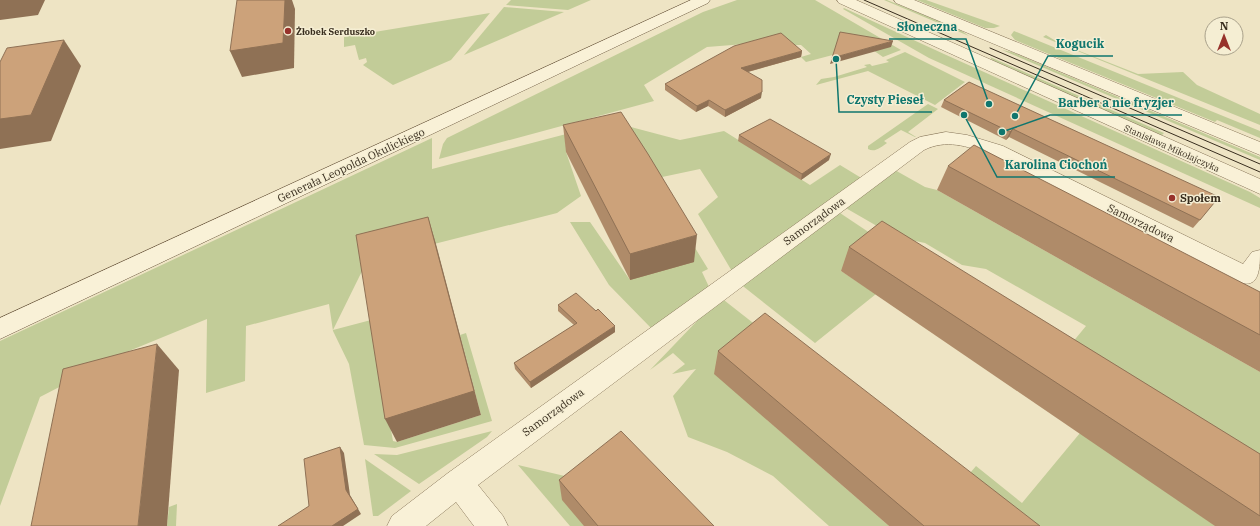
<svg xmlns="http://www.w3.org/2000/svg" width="1260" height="526" viewBox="0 0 1260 526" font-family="'IBM Plex Serif',serif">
	<rect width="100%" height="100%" fill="#eee4c4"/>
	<!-- green -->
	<g fill="#c2cc98">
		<polygon points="511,0 591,0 568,10 506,5"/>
		<polygon points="737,0 815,0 901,50 883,57 867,46 806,62 801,57 811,54 801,45 788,45 770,42 707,47 644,85 654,101 439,159 443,144 447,138 703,12"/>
		<polygon points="884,0 887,0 959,29 969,36"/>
		<polygon points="917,0 926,0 1000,26 994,28 985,28"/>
		<polygon points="504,7 564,12 464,55"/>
		<polygon points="844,8 944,54 1250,192 1260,198 1260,208 929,58 843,9"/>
		<polygon points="490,13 451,60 393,85 363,65 367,62 366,58 359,60 355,45 344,47 344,37"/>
		<polygon points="1014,31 1260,131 1260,138 1217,120 1215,122 1015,40 1011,35"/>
		<polygon points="1046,35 1059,43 1138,74 1183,72 1197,85 1260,114 1260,125 1043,37"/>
		<polygon points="1002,50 1012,52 1260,157 1260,160"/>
		<polygon points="905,52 965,82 935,105 868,71 816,85 821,79 834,77 867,67 864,65 870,64 872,66 889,62 886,60"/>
		<polygon points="990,57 1164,133 1161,136 993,62"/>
		<path d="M928 104 938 109 908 132 916 137H915L901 130 884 141 887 143C881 147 875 153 868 149V146Z"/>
		<polygon points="612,122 680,140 724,131 810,185 840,165 863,179 733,273 698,214 718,197 700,169 648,180 566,152 581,196 557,213 367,261 333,330 371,320 393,441 397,442 481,415 460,335 466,333 492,421 395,448 364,445 349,364 333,331 329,304 246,326 245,381 206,393 207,319 129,351 40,397 0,506 0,341 432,138 432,169"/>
		<polygon points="893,169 925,187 937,190 1260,372 1260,471 1067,349 1086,326 986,269 962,265 925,243 896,237 844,207"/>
		<polygon points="665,199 708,269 702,272 710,289 651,328 609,285 570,222 590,222 630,280"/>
		<polygon points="837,211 879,239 841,271 876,294 815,343 739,283"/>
		<polygon points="720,297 960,485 976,466 1022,503 1080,433 1216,526 997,526 766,419 889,526 829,526 773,476 727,452 688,437 673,396 696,369 672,374 685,364 673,353 650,370"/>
		<polygon points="492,431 487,437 419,484 374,454 397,455"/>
		<polygon points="365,459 411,491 378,516 373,516"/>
		<polygon points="518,465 586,481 584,526 570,526"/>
		<polygon points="177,504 176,526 167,526 169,507"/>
	</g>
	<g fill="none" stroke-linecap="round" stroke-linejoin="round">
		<defs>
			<path id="minor" d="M946 132 967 135 1003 146 1243 264 1252 252 1260 250C1260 267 1260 290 1239 282L989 154C967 146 946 139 924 150L478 485 503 516 508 526H474L456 502 426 526H387L392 516 448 473 910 142 920 137Z"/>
			<g id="tertiary">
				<polygon points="837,0 856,0 1260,179 1260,194 839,3"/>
				<polygon points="894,0 914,0 1260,142 1260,155 896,3"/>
			</g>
			<polygon id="secondary" points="691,0 710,0 708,3 0,339 0,318"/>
		</defs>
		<!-- minor casing -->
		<use href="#minor" stroke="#88765a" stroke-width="1"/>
		<!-- tertiary casing -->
		<use href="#tertiary" stroke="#88765a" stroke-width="1"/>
		<!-- secondary casing -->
		<use href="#secondary" stroke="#6a573e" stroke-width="1"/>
		<!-- minor -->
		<use href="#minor" fill="#f9f1d7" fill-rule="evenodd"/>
		<!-- tertiary -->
		<use href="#tertiary" fill="#f9f1d7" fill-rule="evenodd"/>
		<!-- secondary -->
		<use href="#secondary" fill="#f9f1d7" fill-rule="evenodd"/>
		<!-- tram -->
		<g stroke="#382d1e" stroke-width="1">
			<polyline points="864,0 1260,172"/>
			<polyline points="990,48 1260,164"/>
		</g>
	</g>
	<!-- wall -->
	<g fill="#af8b69">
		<polygon points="802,51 801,57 748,72 761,98 725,117 708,106 696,112 665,90 665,84"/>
		<polygon points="969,82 1200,220 1193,228 1009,137 1006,140 941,107 944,100"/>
		<polygon points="563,125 694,262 630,280 566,152"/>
		<polygon points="739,135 829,160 801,180 738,141"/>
		<polygon points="948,166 1260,292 1260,372 937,190"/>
		<polygon points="849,247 1260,454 1260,526 1215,526 841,271"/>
		<polygon points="558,305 615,332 531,388 515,369 514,363 574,325 558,311"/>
		<polygon points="718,351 1040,526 889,526 714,374"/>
		<polygon points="559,480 714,526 584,526 562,500"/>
	</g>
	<!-- shaded-wall -->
	<g fill="#8f7155">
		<polygon points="0,0 45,0 38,15 0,20"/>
		<polygon points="285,0 292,0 295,9 294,68 242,77 230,51"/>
		<polygon points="64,40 81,66 51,141 0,149 0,119"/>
		<polygon points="893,41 891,47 830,64 832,58"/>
		<polygon points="802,51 801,57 740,74 741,68"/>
		<polygon points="762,92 761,98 725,117 725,110"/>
		<polygon points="709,100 708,106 696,112 697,106"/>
		<polygon points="1013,129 1009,137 1006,140 1010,132"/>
		<polygon points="831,154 829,160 801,180 802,174"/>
		<polygon points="428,217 436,244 481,415 397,442 385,419"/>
		<polygon points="697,235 694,262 630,280 630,254"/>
		<polygon points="615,326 615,332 531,388 530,382"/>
		<polygon points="157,344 179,370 167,526 138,526"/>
		<polygon points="340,447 344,453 350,495 361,514 343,526 332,526"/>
	</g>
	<!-- building -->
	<g fill="#cca27a" stroke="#8f7155">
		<polygon points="237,0 285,0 283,43 230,51"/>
		<polygon points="840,32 893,41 832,58"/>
		<polygon points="781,33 802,51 741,68 762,80 762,92 725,110 709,100 697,106 665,84 734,46"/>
		<polygon points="64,40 31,115 0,119 0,62 7,48"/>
		<polygon points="969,82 1219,197 1200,220 1013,129 1010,132 944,100"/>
		<polygon points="621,112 648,154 697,235 630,254 563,125"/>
		<polygon points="770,119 831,154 802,174 739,135"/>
		<polygon points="974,145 1260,292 1260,335 948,166"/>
		<polygon points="428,217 474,391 385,419 356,235"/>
		<polygon points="882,221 1260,454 1260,516 849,247"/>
		<polygon points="576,293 596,311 598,309 615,326 530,382 514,363 577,323 558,305"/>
		<polygon points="765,313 1040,526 924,526 718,351"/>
		<polygon points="157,344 138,526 31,526 63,369"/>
		<polygon points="621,431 714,526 598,526 559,480"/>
		<polygon points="340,447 346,490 358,509 332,526 278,526 309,506 304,459"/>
	</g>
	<!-- markers -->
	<g fill="#97322b" stroke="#f5eed3" stroke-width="1.5">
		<circle cx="288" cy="31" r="4"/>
		<circle cx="1172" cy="198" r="4"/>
	</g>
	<g text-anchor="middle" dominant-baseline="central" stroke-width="3" stroke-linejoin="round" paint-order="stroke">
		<!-- far-poi labels -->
		<g font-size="9" font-weight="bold" fill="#382d1e" stroke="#f5eed3" text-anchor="start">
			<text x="296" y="31">Żłobek Serduszko</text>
		</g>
		<!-- far-street labels -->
		<g font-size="9" fill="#382d1e" stroke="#f5eed3">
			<text transform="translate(1172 148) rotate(24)">Stanisława Mikołajczyka</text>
		</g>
		<!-- street labels -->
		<g font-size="11" fill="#382d1e" stroke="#f5eed3">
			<text transform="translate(351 165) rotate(-25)">Generała Leopolda Okulickiego</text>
			<text transform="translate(814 221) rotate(-36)">Samorządowa</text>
			<text transform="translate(1141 223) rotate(26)">Samorządowa</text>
			<text transform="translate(553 412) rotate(-36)">Samorządowa</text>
		</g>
		<!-- poi labels -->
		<g font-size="11" font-weight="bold" fill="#382d1e" stroke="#f5eed3" text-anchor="start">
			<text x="1180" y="198">Społem</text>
		</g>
	</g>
	<!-- callouts -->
	<path fill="none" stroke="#0f766e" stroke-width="1.5" d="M989 104L966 39H889M1015 116L1048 56H1113M836 59L839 112H932M1002 132L1050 115H1182M964 115L997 177H1115"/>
	<g fill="#0f766e" stroke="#f5eed3" stroke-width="1.5">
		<circle cx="989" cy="104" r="4"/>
		<circle cx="1015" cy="116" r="4"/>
		<circle cx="836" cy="59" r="4"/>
		<circle cx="1002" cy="132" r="4"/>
		<circle cx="964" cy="115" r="4"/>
	</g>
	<g font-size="12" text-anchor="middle" font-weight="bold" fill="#0f766e" stroke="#f5eed3" stroke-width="3" stroke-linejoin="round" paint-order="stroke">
		<text x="927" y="31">Słoneczna</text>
		<text x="1080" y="48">Kogucik</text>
		<text x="885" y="104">Czysty Pieseł</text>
		<text x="1116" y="107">Barber a nie fryzjer</text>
		<text x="1056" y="169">Karolina Ciochoń</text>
	</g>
	<!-- north arrow -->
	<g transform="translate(1224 36)"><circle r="19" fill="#f5eed3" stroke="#a9a18b"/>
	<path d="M0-3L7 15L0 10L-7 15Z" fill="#97322b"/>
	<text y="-6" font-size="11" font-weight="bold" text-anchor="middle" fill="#382d1e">N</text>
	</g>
</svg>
